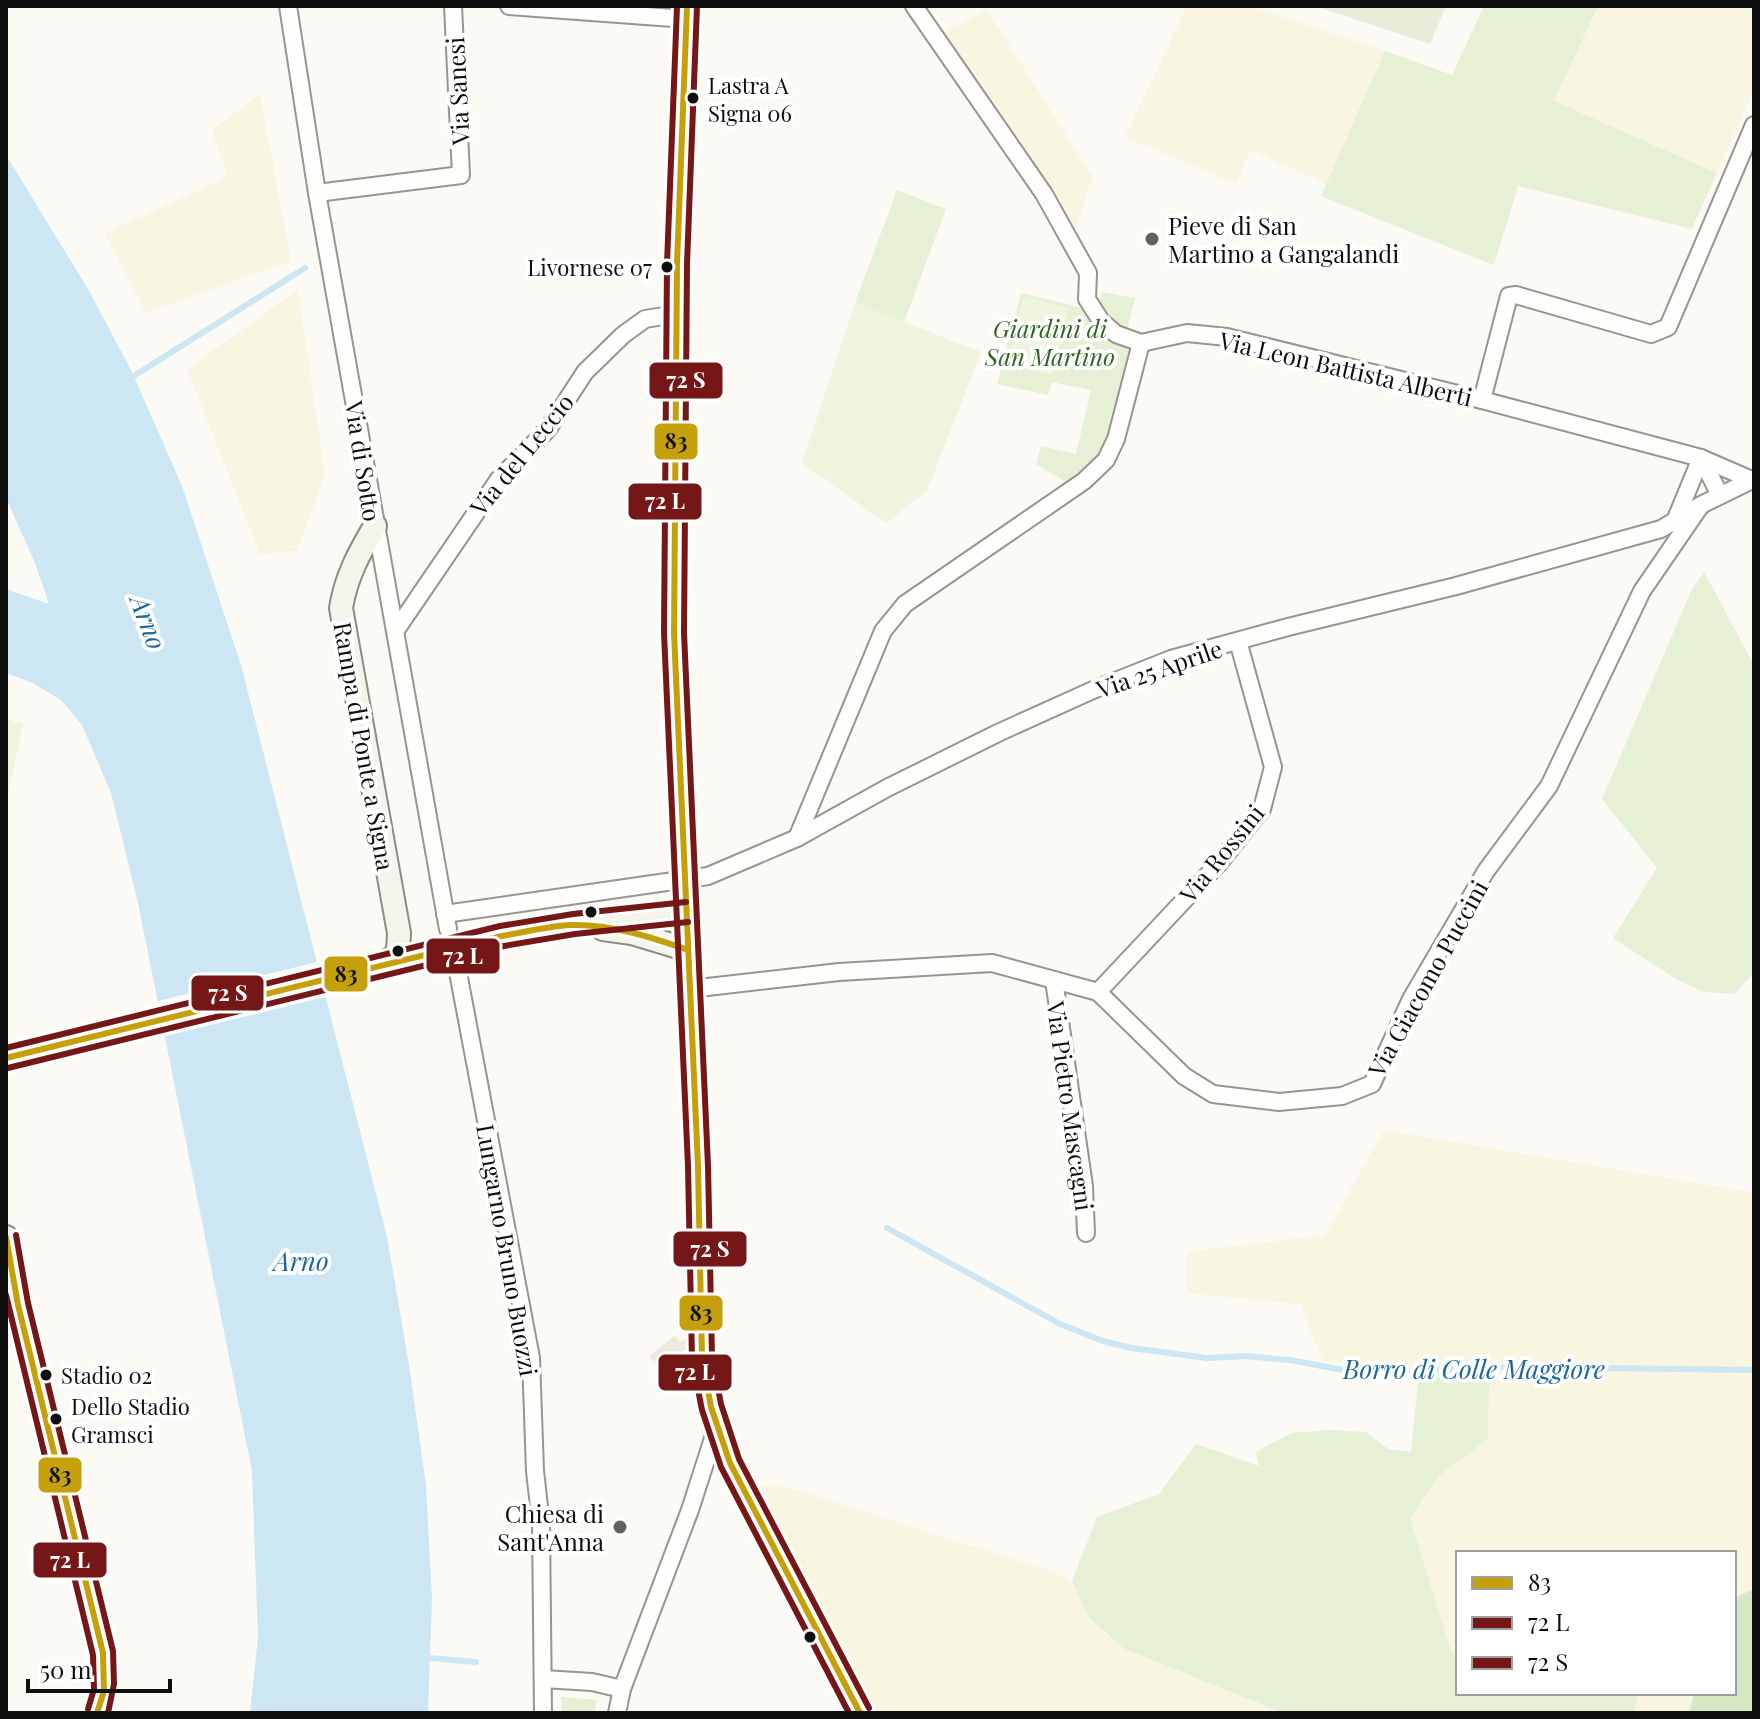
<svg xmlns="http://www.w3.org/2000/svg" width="1760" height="1719" viewBox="0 0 1760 1719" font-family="'Playfair Display',serif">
	<rect width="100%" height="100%" fill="#fcfaf4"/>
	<!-- farmland -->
	<g fill="#f8f5e1">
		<polygon points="1187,6 1249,6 1385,51 1327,184 1250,150 1237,184 1125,137"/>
		<polygon points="1598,6 1754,6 1754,90 1717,173 1554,101"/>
		<polygon points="987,10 1094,179 1089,186 1076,230 944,31"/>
		<polygon points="260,94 291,261 146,313 105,233 228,177 212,130"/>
		<polygon points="298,290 325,474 297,551 260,554 187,369"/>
		<polygon points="1384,1130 1754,1193 1754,1589 1734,1598 1734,1553 1458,1553 1458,1658 1450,1648 1410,1518 1439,1476 1488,1439 1489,1378 1323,1361 1300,1304 1187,1293 1187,1252 1325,1235"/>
		<polygon points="777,1484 1051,1571 1072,1581 1088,1616 1123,1648 1285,1713 875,1713 754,1488"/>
		<polygon points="1638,1693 1693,1693 1689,1713 1634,1713"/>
	</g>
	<!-- green -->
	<g fill="#e5f0d5">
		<polygon points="1484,6 1598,6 1554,101 1717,173 1692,229 1518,186 1494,265 1321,196 1385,51 1452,75"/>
		<polygon points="897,190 946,209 904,322 855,303"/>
		<polygon points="1102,292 1135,298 1127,330 1110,323 1099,304"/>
		<polygon points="1021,293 1082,308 1099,335 1130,351 1106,444 1100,459 1068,483 1036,464 1041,446 1076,454 1091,390 1052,382 1048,395 997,384"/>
		<polygon points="1704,572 1754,665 1754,973 1734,994 1704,992 1676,979 1613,938 1657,868 1602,799 1692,589"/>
		<polygon points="1419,1371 1489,1378 1488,1439 1439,1476 1410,1518 1450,1648 1458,1658 1458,1693 1638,1693 1634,1713 1283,1713 1123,1648 1088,1616 1072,1581 1097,1517 1159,1494 1196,1444 1259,1466 1256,1452 1291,1433 1330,1430 1366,1432 1388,1449 1411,1452"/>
		<polygon points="561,1697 597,1700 594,1713 562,1713"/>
	</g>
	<!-- forest -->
	<polygon fill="#d6e8c3" points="1754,1589 1754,1713 1689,1713 1694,1693 1734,1693 1734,1598"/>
	<!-- cemetery -->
	<polygon fill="#e8ecd8" points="1315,6 1446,6 1430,44"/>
	<!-- pitch -->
	<g fill="#eff4de">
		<polygon points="1024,296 1069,308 1052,375 1007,364"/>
		<polygon points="855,303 981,352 927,491 886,523 802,463"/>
		<polygon points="6,719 23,724 6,805"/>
	</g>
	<!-- plaza -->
	<polygon fill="#ece9df" points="675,1336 680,1342 687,1338 692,1345 659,1368 649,1356"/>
	<!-- water -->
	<polygon fill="#cce6f4" points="6,155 88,289 131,370 182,486 241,665 387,1237 409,1365 426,1485 432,1598 428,1713 250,1713 258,1638 252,1471 138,903 111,793 82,725 61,700 33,683 6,673 6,589 49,604 35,563 6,498"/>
	<!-- pier -->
	<polygon fill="#fcfaf4" points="321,961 329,996 162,1037 154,1002"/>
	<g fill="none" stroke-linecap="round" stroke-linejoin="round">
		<!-- stream -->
		<g stroke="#cce6f4" stroke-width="6">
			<polyline points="129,379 305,268"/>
			<polyline points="887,1228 1060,1324 1103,1341 1131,1348 1207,1358 1246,1356 1290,1360 1359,1373 1519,1367 1754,1370"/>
			<polyline points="430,1658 476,1662"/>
		</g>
		<defs>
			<g id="street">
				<polyline points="288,6 317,193 448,929"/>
				<polyline points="509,6 687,19"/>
				<polyline points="914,6 1044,194 1088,273 1087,299 1101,321 1116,334 1141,343"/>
				<polyline points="317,193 461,175 453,6"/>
				<polyline points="1141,343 1187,333 1227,337 1482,400 1701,458 1754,481"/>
				<polyline points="1482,400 1509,296 1516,295 1651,334 1668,327 1754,125"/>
				<polyline points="1701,458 1720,495"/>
				<polyline points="1675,521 1701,458"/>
				<polyline points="396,630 499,479 548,429 585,372 623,335 645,319 676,314"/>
				<polyline points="797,838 883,631 905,604 1084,481 1106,460 1116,439 1141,343"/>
				<polyline points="445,914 708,876 797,838 887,788 1000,732 1093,690 1171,659 1288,627 1456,586 1661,529 1701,505 1754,479"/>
				<polyline points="457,967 531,1358 535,1471 541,1524 543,1713"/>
				<polyline points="1054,980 1084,1186 1086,1233"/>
				<polyline points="690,989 839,972 992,963 1098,992 1184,1076 1213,1094 1279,1102 1342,1096 1372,1084 1411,999 1486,871 1549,786 1642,591 1701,505"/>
				<polyline points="1098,992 1220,862 1262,809 1273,767 1238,641"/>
				<polyline points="543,1679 592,1682 622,1689"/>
				<polyline points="617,1713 622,1689 690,1510 717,1426"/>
			</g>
			<g id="secondary">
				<path d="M375 526C359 553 346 577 341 608L399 933 398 952 384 965"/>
				<polyline points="603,929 632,933 688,950"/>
				<polyline points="476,943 548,928 687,912"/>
				<path d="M6 1237 18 1305 103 1653C105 1675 107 1692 97 1713"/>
			</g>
			<polyline id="primary" points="687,6 677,264 674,633 698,1166 702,1358 711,1407 730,1463 860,1713"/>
		</defs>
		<!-- street casing -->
		<use href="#street" stroke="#969592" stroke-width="20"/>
		<!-- secondary casing -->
		<use href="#secondary" stroke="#8c8b89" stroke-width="26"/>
		<!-- primary casing -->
		<use href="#primary" stroke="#83827f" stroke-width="28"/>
		<!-- street -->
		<use href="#street" stroke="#fffefd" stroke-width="16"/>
		<!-- secondary -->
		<use href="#secondary" stroke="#f5f4eb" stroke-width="22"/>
		<!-- primary -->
		<use href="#primary" stroke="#ece7da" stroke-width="24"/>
		<defs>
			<polyline id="secondary-bridge" points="12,1055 476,943"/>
		</defs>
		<!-- secondary-bridge casing -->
		<use href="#secondary-bridge" stroke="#8c8b89" stroke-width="26" stroke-linecap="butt"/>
		<!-- secondary-bridge -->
		<use href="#secondary-bridge" stroke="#f5f4eb" stroke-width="22"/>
		<defs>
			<g id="bus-1">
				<polyline points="687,6 677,264 674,633 698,1166 702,1358 711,1407 730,1463 860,1713"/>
				<path d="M6 1058 502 936C525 932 548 926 571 925 611 924 651 937 688 950"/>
				<polyline points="6,1237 18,1305 103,1653 104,1691 97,1713"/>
			</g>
			<g id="bus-2">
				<polyline points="677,6 667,264 664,633 688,1166 692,1359 702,1410 721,1467 849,1713"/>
				<polyline points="8,1068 504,946 575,934 688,922"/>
				<polyline points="6,1295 93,1655 94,1689 88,1709"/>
			</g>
			<g id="bus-3">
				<polyline points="697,6 687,264 684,633 708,1166 712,1357 721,1404 739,1459 869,1708"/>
				<polyline points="6,1048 500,926 573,914 686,902"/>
				<polyline points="16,1235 28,1303 113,1651 114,1684 108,1713"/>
			</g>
		</defs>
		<!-- bus-1 casing -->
		<use href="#bus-1" stroke="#fff" stroke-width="12"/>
		<!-- bus-2 casing -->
		<use href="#bus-2" stroke="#fff" stroke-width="12"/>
		<!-- bus-3 casing -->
		<use href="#bus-3" stroke="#fff" stroke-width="12"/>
		<!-- bus-1 -->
		<use href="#bus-1" stroke="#c6a00b" stroke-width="6"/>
		<!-- bus-2 -->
		<use href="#bus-2" stroke="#751617" stroke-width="6"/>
		<!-- bus-3 -->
		<use href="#bus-3" stroke="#751617" stroke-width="6"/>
	</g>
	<!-- markers -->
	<g fill="#0f0f0f" stroke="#fff" stroke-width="3">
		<circle cx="693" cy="98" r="7"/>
		<circle cx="667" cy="267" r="7"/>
		<circle cx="591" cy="912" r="7"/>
		<circle cx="398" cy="951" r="7"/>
		<circle cx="46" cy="1375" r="7"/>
		<circle cx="56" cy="1419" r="7"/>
		<circle cx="810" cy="1637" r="7"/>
	</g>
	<g fill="#62615f" stroke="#fff" stroke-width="3">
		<circle cx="1152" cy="239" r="8"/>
		<circle cx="620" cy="1527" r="8"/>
	</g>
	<g text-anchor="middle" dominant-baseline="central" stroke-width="8" stroke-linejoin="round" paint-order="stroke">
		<!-- bus labels -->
		<g font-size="22" fill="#0f0f0f" stroke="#fff" text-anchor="start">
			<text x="708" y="85">Lastra A<tspan x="708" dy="28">Signa 06</tspan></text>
			<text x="652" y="267" text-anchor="end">Livornese 07</text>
			<text x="61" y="1375">Stadio 02</text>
			<text x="71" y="1406">Dello Stadio<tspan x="71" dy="28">Gramsci</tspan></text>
		</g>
		<!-- street labels -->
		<g font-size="24" fill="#0f0f0f" stroke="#fff">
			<text transform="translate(457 91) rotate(-93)">Via Sanesi</text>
			<text transform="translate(1346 368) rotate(13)">Via Leon Battista Alberti</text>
			<text transform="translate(521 454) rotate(-51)">Via del Leccio</text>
			<text transform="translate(364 461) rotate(81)">Via di Sotto</text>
			<text transform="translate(1159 668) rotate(-19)">Via 25 Aprile</text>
			<text transform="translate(365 746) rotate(80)">Rampa di Ponte a Signa</text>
			<text transform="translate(1221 853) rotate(-51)">Via Rossini</text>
			<text transform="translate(1427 978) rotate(-61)">Via Giacomo Puccini</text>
			<text transform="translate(1071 1106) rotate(82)">Via Pietro Mascagni</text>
			<text transform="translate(508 1250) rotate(80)">Lungarno Bruno Buozzi</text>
		</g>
		<!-- poi labels -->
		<g font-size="24" fill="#0f0f0f" stroke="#fff" text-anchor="start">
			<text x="1168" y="225">Pieve di San<tspan x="1168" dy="28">Martino a Gangalandi</tspan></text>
			<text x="604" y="1513" text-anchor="end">Chiesa di<tspan x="604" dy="28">Sant'Anna</tspan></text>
		</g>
		<!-- park labels -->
		<g font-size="24" font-style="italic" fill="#2f6520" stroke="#fff">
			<text x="1050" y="328">Giardini di<tspan x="1050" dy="28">San Martino</tspan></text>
		</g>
		<!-- water labels -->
		<g font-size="26" font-style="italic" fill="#1b669e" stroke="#fff">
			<text transform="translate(149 622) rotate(69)">Arno</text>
			<text x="301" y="1260">Arno</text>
			<text x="1474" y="1368">Borro di Colle Maggiore</text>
		</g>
	</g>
	<g stroke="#fff" stroke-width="3">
		<rect x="648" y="361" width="76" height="39" rx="8" fill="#751617"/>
		<rect x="653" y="422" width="46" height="39" rx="8" fill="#c6a00b"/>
		<rect x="627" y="482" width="76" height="39" rx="8" fill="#751617"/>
		<rect x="425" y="937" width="76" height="38" rx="8" fill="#751617"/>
		<rect x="323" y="955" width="46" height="38" rx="8" fill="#c6a00b"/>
		<rect x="190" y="974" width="75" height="38" rx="8" fill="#751617"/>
		<rect x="672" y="1230" width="76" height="38" rx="8" fill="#751617"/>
		<rect x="678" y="1294" width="46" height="38" rx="8" fill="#c6a00b"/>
		<rect x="657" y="1353" width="76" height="39" rx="8" fill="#751617"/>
		<rect x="37" y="1456" width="46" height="38" rx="8" fill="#c6a00b"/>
		<rect x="32" y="1541" width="76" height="38" rx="8" fill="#751617"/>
	</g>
	<g font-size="22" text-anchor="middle" font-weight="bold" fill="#fff">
		<text x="686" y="388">72 S</text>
		<text x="665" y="509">72 L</text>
		<text x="463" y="964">72 L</text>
		<text x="228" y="1001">72 S</text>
		<text x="710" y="1257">72 S</text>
		<text x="695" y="1380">72 L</text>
		<text x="70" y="1568">72 L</text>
	</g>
	<g font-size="22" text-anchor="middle" font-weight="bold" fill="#111">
		<text x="676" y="449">83</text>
		<text x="346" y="982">83</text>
		<text x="701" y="1321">83</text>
		<text x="60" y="1483">83</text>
	</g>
	<!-- border -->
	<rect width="1760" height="1719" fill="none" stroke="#0f0f0f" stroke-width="16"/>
	<!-- legend -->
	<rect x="1456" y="1551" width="280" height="144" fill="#ffffff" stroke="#9f9f9f" stroke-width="2"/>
	<rect x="1472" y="1577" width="40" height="12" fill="#c6a00b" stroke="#9f9f9f" stroke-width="2"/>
	<text x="1528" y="1591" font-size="24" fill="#0f0f0f">83</text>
	<rect x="1472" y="1617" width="40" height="12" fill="#751617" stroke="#9f9f9f" stroke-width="2"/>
	<text x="1528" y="1631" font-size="24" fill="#0f0f0f">72 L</text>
	<rect x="1472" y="1657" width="40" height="12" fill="#751617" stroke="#9f9f9f" stroke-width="2"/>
	<text x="1528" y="1671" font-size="24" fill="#0f0f0f">72 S</text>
	<!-- scale -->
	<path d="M28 1679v12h142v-12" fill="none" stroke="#0f0f0f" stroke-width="4"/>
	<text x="40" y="1679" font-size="24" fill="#0f0f0f" stroke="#ffffff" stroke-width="6" paint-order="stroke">50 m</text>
</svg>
